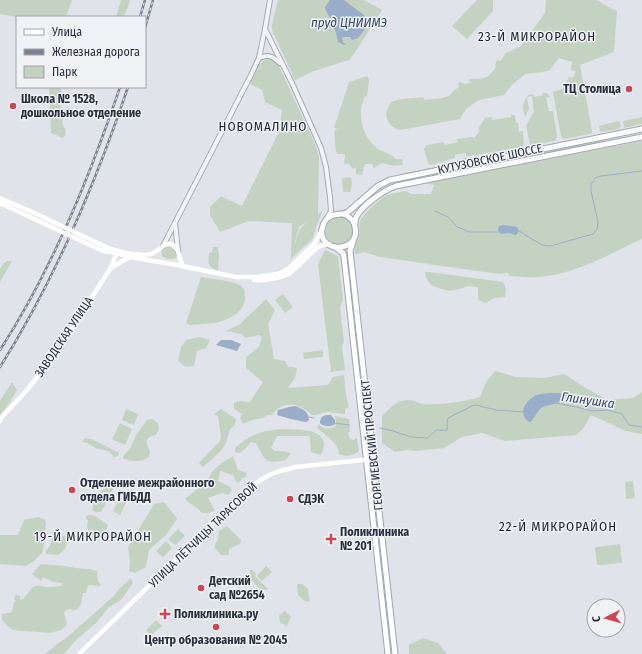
<svg xmlns="http://www.w3.org/2000/svg" width="642" height="654" viewBox="0 0 642 654" font-family="'Fira Sans Condensed',sans-serif">
	<rect width="100%" height="100%" fill="#e0e3e9"/>
	<!-- green -->
	<g fill="#c4d3c1">
		<polygon points="0,0 72,0 66,17 17,17 0,14"/>
		<polygon points="121,0 130,0 126,12 122,17 116,17"/>
		<polygon points="278,0 364,0 382,10 356,51 349,60 314,71 295,80 272,30 272,25"/>
		<polygon points="477,0 493,0 493,11 467,39 452,26"/>
		<path d="M546 0H596L601 2V3L617 11 614 52 580 65 592 131V133L590 134 564 139 562 138 561 136 553 92C555 91 560 90 562 89 565 86 567 81 569 77L573 78 576 71 571 70 572 62 559 58 549 71 525 74 512 85 504 95 479 100 466 109 460 119 400 130C390 127 383 119 388 108 389 105 391 102 394 101 401 98 416 98 423 97L425 100C434 98 449 100 453 91L459 87 458 83 461 82 464 84 470 83 469 79C484 78 487 80 496 67L495 65 497 60 500 61 506 53 520 47 545 13Z"/>
		<path d="M268 59 272 60 279 66 315 144 319 157 318 214 320 213 324 208 316 227 313 238 290 260 299 230 307 222 299 227 291 257 292 223 249 221 220 232 210 215V207L221 196 242 206 279 132 282 110 265 102 262 90 250 84C254 74 258 62 268 59Z"/>
		<path d="M367 76 369 80 367 97 365 96C363 101 361 106 361 111 360 125 366 140 377 148 384 153 391 153 396 159H402L403 165 394 166 382 163 374 168 372 164H365L362 175 356 174V167L353 169 349 164H344L345 154H338L336 152 334 132 335 130 338 129 334 128 349 82Z"/>
		<polygon points="49,87 60,87 62,94 60,104 63,118 62,123 66,131 65,136 62,138 56,135 51,133"/>
		<path d="M542 93C547 93 548 93 550 97L546 98 549 111H553L557 136 556 140 555 141 530 145 526 125 534 112 532 96 527 97 529 109 525 117C522 107 522 104 528 95L533 94 534 97 543 95Z"/>
		<polygon points="511,114 515,116 516,123 518,123 519,132 523,131 524,146 522,147 476,155 474,155 466,156 466,153 455,155 455,158 431,165 428,163 424,149 425,147 427,145 443,142 445,145 458,142 457,139 472,137 474,138 480,131 478,129 485,118 492,117 492,120 511,117"/>
		<polygon points="642,117 642,124 624,128 623,121"/>
		<polygon points="619,121 621,126 619,129 602,132 600,131 599,126"/>
		<polygon points="642,127 405,175 404,174 405,173 440,166 464,158 485,157"/>
		<polygon points="602,139 604,141 603,142 396,182 397,181"/>
		<path d="M642 141V239C609 254 575 275 537 277 528 278 518 276 509 276L508 273 501 274 484 272 380 257 364 252 357 254H355C353 247 358 243 359 236 361 231 358 226 360 221 362 215 381 197 387 195 393 193 400 192 406 191L411 194H431L434 185 429 184 428 182Z"/>
		<polygon points="351,177 352,184 350,192 343,192 342,178"/>
		<circle cx="339" cy="231" r="14"/>
		<path d="M166 246H171L174 247 177 255 176 258C171 260 166 259 162 256L161 250Z"/>
		<path d="M213 247H218L219 256 218 270C207 267 208 263 209 253L212 252Z"/>
		<polygon points="325,250 338,256 343,300 340,307 344,342 342,346 345,370 331,372 318,264"/>
		<polygon points="7,261 12,261 0,282 0,268 1,268 2,265"/>
		<polygon points="425,272 430,272 503,282 506,289 505,297 494,298 486,303 478,300 478,287 468,286 460,289 450,291 438,288 431,285 426,278"/>
		<path d="M201 277C210 279 233 280 241 286 244 288 245 293 245 297 246 312 228 320 215 323 207 324 198 324 190 325L186 323Z"/>
		<polygon points="283,294 293,307 285,313 275,300"/>
		<path d="M266 299 275 310 268 324 274 359 285 361 288 367H294L297 369 295 378 288 388 328 385 333 377 344 375 346 395 349 407 345 409V414C339 414 333 412 328 412 322 412 318 416 312 415 300 403 283 399 272 415H267L263 418 252 420 243 424 240 418 242 414 234 409V403L240 401 250 402 263 382 246 368V357L259 347 262 337 259 335 246 338 241 334 226 331 240 324Z"/>
		<polygon points="200,337 210,340 206,348 197,351 194,366 186,367 178,361 181,347 186,340"/>
		<polygon points="323,350 323,357 304,359 303,353"/>
		<path d="M495 371 516 377 544 378 564 374 584 387 607 400 633 398 642 392V434L626 431 591 415 583 429 576 435 505 441 482 433 462 437 444 448 416 451 407 450 395 452 382 443V416C389 409 397 400 407 400 412 399 417 403 422 404 441 405 463 402 480 397L486 382Z"/>
		<polygon points="12,382 17,390 10,402 0,415 0,401"/>
		<polygon points="126,409 138,414 134,425 122,420"/>
		<polygon points="221,409 236,419 235,425 230,429 226,443 220,452 203,467 199,463 220,441 221,437 218,416 214,414"/>
		<path d="M335 416 349 419 350 431 348 433 349 437 351 439 353 440 357 438 359 451C354 456 345 457 339 454 339 443 325 435 317 428L318 425 319 424C323 430 329 429 335 427L336 423Z"/>
		<path d="M152 419 158 423 159 429 156 435C145 437 145 442 150 451L149 457C139 463 134 461 123 459L124 455 131 447 136 435 147 420Z"/>
		<polygon points="120,423 132,429 125,445 112,439"/>
		<path d="M284 429C300 430 334 428 321 455L311 452C310 446 311 441 309 436H277L271 448 275 451H283L291 453 286 460 275 462 267 461 263 456 256 443 251 442 245 449 240 453 235 452V448C250 434 264 430 284 429Z"/>
		<polygon points="85,438 92,439 95,441 97,441 100,443 119,453 118,456 114,457 110,452 105,450 97,449 87,443 82,442"/>
		<polygon points="233,456 238,470 247,473 246,477 242,478 241,481 237,483 233,475 220,471 218,481 229,486 232,490 228,495 222,493 208,498 215,511 208,513 202,513 196,507 189,503 185,499 206,482 213,471 220,464"/>
		<polygon points="633,481 635,498 626,499 625,482"/>
		<path d="M108 484 112 485 114 487C109 495 106 504 101 512H96L93 511C91 497 101 493 108 484Z"/>
		<polygon points="120,497 127,501 120,515 113,511"/>
		<polygon points="164,502 176,517 177,519 167,534 149,550 146,567 135,573 129,571 130,561 128,547 154,504"/>
		<path d="M90 515 95 516 108 525 106 530 102 537 92 536C88 530 86 527 88 521L86 518V516Z"/>
		<polygon points="38,517 45,520 46,523 44,544 42,553 34,561 26,566 0,564 0,535 18,535 24,520"/>
		<polygon points="227,526 241,540 240,544 229,549 229,555 221,555 214,547 218,539 219,531"/>
		<polygon points="178,529 185,536 175,545 168,539"/>
		<path d="M58 534 67 537C67 548 66 549 58 555L46 554V551L51 544 52 538Z"/>
		<polygon points="166,541 172,548 163,557 156,551"/>
		<polygon points="620,544 622,563 599,565 597,564 595,549 596,547"/>
		<path d="M41 564 64 566 76 568 89 569 97 571 98 581 101 585 99 586 89 585 87 588 86 593H83L81 604 78 609 73 610 69 609 66 610 64 612 67 625 61 630 50 633 12 630 2 620V614L12 612 14 602 17 601 14 600 15 595 20 596V600C27 598 28 591 33 587 39 584 43 587 49 587 53 587 58 586 61 586L62 583 53 582 43 577 41 581 32 574Z"/>
		<polygon points="266,566 272,572 262,581 257,576"/>
		<polygon points="251,569 256,574 255,576 268,589 265,590 260,589 249,577 250,572"/>
		<polygon points="131,578 133,583 121,600 109,607 101,617 96,623 76,640 64,654 45,654 60,642 65,639 115,595 118,590"/>
		<polygon points="297,584 302,584 308,589 310,602 305,601 298,595"/>
		<polygon points="285,611 291,617 287,626 280,623 279,615"/>
		<polygon points="156,620 162,626 151,635 146,630"/>
		<polygon points="423,638 438,643 447,654 409,654 409,645"/>
	</g>
	<!-- water -->
	<g fill="#9baec9">
		<path d="M330 0H344L365 16 371 22 358 38 352 40 350 37H345L342 38 343 42 346 45H344L338 42C337 36 335 29 332 22 330 16 326 13 325 7Z"/>
		<polygon points="504,225 517,227 519,231 516,235 509,233 501,234 498,230 499,226"/>
		<polygon points="221,340 231,340 241,344 237,351 216,345"/>
		<path d="M560 393 561 394C561 407 549 403 541 408 538 411 534 418 531 422H529C517 413 526 399 537 395 542 393 554 393 560 393Z"/>
		<path d="M295 406C302 408 309 412 309 420 308 421 307 421 306 422 303 422 279 416 277 415L278 410 289 407Z"/>
		<path d="M326 415H331L335 420V424C331 427 323 427 320 423 320 418 322 416 326 415Z"/>
	</g>
	<g fill="none" stroke-linecap="round" stroke-linejoin="round">
		<!-- stream -->
		<g stroke="#9baec9" stroke-width="1">
			<polyline points="435,211 448,217 457,227 470,232 500,232"/>
			<polyline points="519,231 542,245 550,246 593,234 597,229 598,222 591,191 591,185 595,178 601,176 642,171"/>
			<polyline points="556,403 576,407 592,411 608,410 622,414 629,425 642,427"/>
			<polyline points="309,417 314,418"/>
			<polyline points="334,423 349,425"/>
			<path d="M380 428 393 431 411 437 427 438C431 436 434 431 437 430 441 430 443 431 447 430 448 426 446 422 448 418L472 406 476 405 496 410 524 412"/>
		</g>
		<defs>
			<g id="tertiary">
				<polyline points="265,29 292,83 321,148 326,167 330,197 331,211 327,218"/>
				<path d="M259 58C269 54 272 56 280 63"/>
				<polyline points="175,223 178,251"/>
				<polyline points="163,246 251,75 259,58 265,29 270,0"/>
			</g>
			<g id="primary">
				<path d="M343 214C349 216 354 220 355 227 361 253 318 254 322 229 323 225 325 220 328 218 334 212 342 216 348 212L378 186 390 180 642 129"/>
				<path d="M355 223C355 209 384 190 396 186L642 137"/>
				<polyline points="353,242 350,251 395,654"/>
				<polyline points="335,247 343,253 344,257 388,654"/>
			</g>
		</defs>
		<!-- tertiary casing -->
		<use href="#tertiary" stroke="#a5aab3" stroke-width="6"/>
		<!-- primary casing -->
		<use href="#primary" stroke="#a0a6b5" stroke-width="7"/>
		<!-- tertiary -->
		<use href="#tertiary" stroke="#f3f4f7" stroke-width="4"/>
		<!-- secondary -->
		<g stroke="#fff" stroke-width="4.5">
			<polyline points="0,198 32,212"/>
			<polyline points="0,203 30,217"/>
			<path d="M106 247C114 251 143 257 151 254 160 251 167 238 175 247 180 251 179 260 183 266"/>
			<polyline points="103,251 117,253 130,257 177,265 236,277 258,277 277,274 283,272 288,269 315,243 322,230"/>
			<polyline points="111,268 124,260 130,257"/>
			<path d="M254 280C266 281 279 278 289 274L318 247 322 245 329 244"/>
			<polyline points="0,421 1,418 26,391 55,355 110,269 115,257 119,251"/>
			<polyline points="79,654 235,502 259,481 269,475 280,471 296,467 373,459"/>
		</g>
		<!-- primary -->
		<use href="#primary" stroke="#fff" stroke-width="5"/>
		<defs>
			<g id="rail">
				<polyline points="140,17 145,0"/>
				<polyline points="145,28 153,0"/>
				<path d="M0 350C37 293 66 231 91 167 101 141 111 114 120 87"/>
				<path d="M0 367C55 280 95 185 128 87"/>
			</g>
		</defs>
		<!-- rail casing -->
		<use href="#rail" stroke="#7a8193" stroke-width="2.5"/>
		<!-- rail -->
		<use href="#rail" stroke="#f0f2f6" stroke-width="1" stroke-dasharray="3" stroke-linecap="butt"/>
		<!-- secondary-bridge -->
		<g stroke="#fff" stroke-width="4.5">
			<polyline points="32,212 106,247"/>
			<polyline points="30,217 103,251"/>
		</g>
	</g>
	<!-- markers -->
	<g fill="#cd4650" stroke="#f0f2f6" stroke-width="1.5">
		<circle cx="629" cy="89" r="4"/>
		<circle cx="13" cy="106" r="4"/>
		<circle cx="72" cy="490" r="4"/>
		<circle cx="290" cy="499" r="4"/>
		<path d="M329 533h4v4h4v4h-4v4h-4v-4h-4v-4h4z"/>
		<circle cx="201" cy="588" r="4"/>
		<path d="M163 608h4v4h4v4h-4v4h-4v-4h-4v-4h4z"/>
		<circle cx="216" cy="627" r="4"/>
	</g>
	<g text-anchor="middle" dominant-baseline="central" stroke-width="3" stroke-linejoin="round" paint-order="stroke">
		<!-- poi labels -->
		<g font-size="12" font-weight="bold" fill="#293040" stroke="#f0f2f6" text-anchor="start">
			<text x="621" y="89" text-anchor="end">ТЦ Столица</text>
			<text x="21" y="99">Школа № 1528,<tspan x="21" dy="14">дошкольное отделение</tspan></text>
			<text x="80" y="483">Отделение межрайонного<tspan x="80" dy="14">отдела ГИБДД</tspan></text>
			<text x="298" y="499">СДЭК</text>
			<text x="340" y="532">Поликлиника<tspan x="340" dy="14">№ 201</tspan></text>
			<text x="209" y="581">Детский<tspan x="209" dy="14">сад №2654</tspan></text>
			<text x="174" y="614">Поликлиника.ру</text>
			<text x="216" y="640" text-anchor="middle">Центр образования № 2045</text>
		</g>
		<!-- street labels -->
		<g font-size="12" fill="#293040" stroke="#f0f2f6">
			<text transform="translate(490 159) rotate(-12)">КУТУЗОВСКОЕ ШОССЕ</text>
			<text transform="translate(64 337) rotate(-56)">ЗАВОДСКАЯ УЛИЦА</text>
			<text transform="translate(372 445) rotate(-96)">ГЕОРГИЕВСКИЙ ПРОСПЕКТ</text>
			<text transform="translate(203 535) rotate(-44)">УЛИЦА ЛЁТЧИЦЫ ТАРАСОВОЙ</text>
		</g>
		<!-- water labels -->
		<g font-size="13" font-style="italic" fill="#334b74" stroke="#f0f2f6">
			<text x="349" y="22">пруд ЦНИИМЭ</text>
			<text transform="translate(588 400) rotate(8)">Глинушка</text>
		</g>
		<!-- neighbourhood labels -->
		<g font-size="13" letter-spacing="1" fill="#1b2131" stroke="#f0f2f6">
			<text x="537" y="36">23-Й МИКРОРАЙОН</text>
			<text x="263" y="126">НОВОМАЛИНО</text>
			<text x="558" y="526">22-Й МИКРОРАЙОН</text>
			<text x="93" y="536">19-Й МИКРОРАЙОН</text>
		</g>
	</g>
	<!-- legend -->
	<rect x="16" y="16" width="130" height="72" fill="#f0f2f6" stroke="#a0a4ad"/>
	<rect x="24" y="29" width="20" height="6" fill="#ffffff" stroke="#a0a4ad"/>
	<text x="52" y="36" font-size="12" fill="#293040">Улица</text>
	<rect x="24" y="49" width="20" height="6" fill="#7a8193" stroke="#a0a4ad"/>
	<text x="52" y="56" font-size="12" fill="#293040">Железная дорога</text>
	<rect x="24" y="66" width="20" height="12" fill="#c4d3c1" stroke="#a0a4ad"/>
	<text x="52" y="76" font-size="12" fill="#293040">Парк</text>
	<!-- north arrow -->
	<g transform="translate(606 618) rotate(264)"><circle r="19" fill="#f0f2f6" stroke="#a0a4ad"/>
	<path d="M0-3L7 15L0 10L-7 15Z" fill="#cd4650"/>
	<text y="-6" font-size="11" font-weight="bold" text-anchor="middle" fill="#293040">С</text>
	</g>
</svg>
